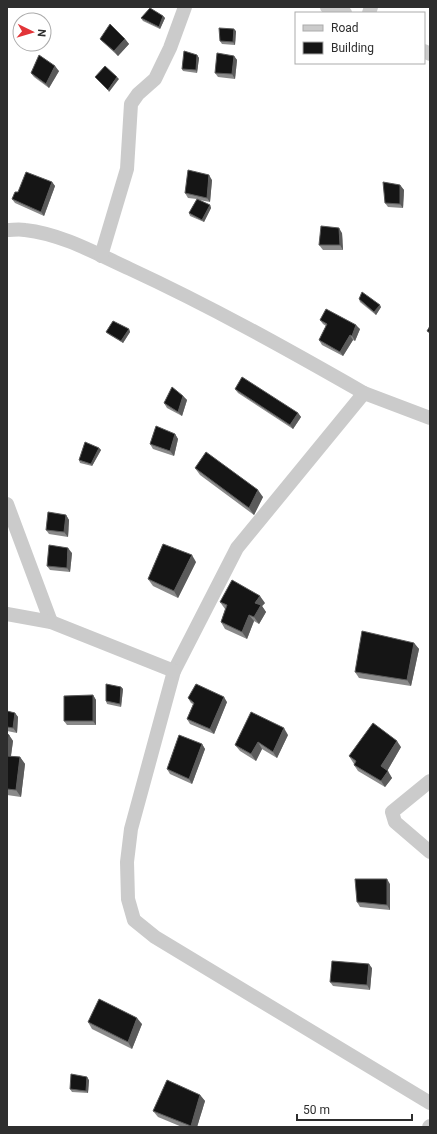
<svg xmlns="http://www.w3.org/2000/svg" width="437" height="1134" viewBox="0 0 437 1134" font-family="Roboto,sans-serif">
	<rect width="100%" height="100%" fill="#fff"/>
	<g fill="none" stroke-linecap="round" stroke-linejoin="round">
		<!-- minor -->
		<g stroke="#cbcbcb" stroke-width="14">
			<polyline points="327,7 345,13"/>
			<polyline points="369,13 371,7"/>
			<polyline points="424,51 430,54"/>
			<path d="M7 230C13 230 19 229 25 230 62 234 97 254 130 269 210 306 287 349 364 393"/>
			<polyline points="101,256 127,169 131,104 138,94 155,79 170,48 185,7"/>
			<polyline points="430,418 364,393 237,548 174,671 131,829 127,862 128,899 134,920 155,937 430,1103"/>
			<polyline points="7,504 51,622"/>
			<polyline points="7,614 51,622 174,671"/>
			<polyline points="430,781 392,812 395,822 430,852"/>
			<polyline points="429,1127 430,1126"/>
		</g>
	</g>
	<!-- wall -->
	<g fill="#8a8a8a">
		<polygon points="163,16 165,18 160,29 143,21 141,18"/>
		<polygon points="236,31 235,45 222,44 220,41"/>
		<polygon points="100,39 125,39 129,44 118,56 104,43"/>
		<polygon points="197,55 199,58 197,73 183,71 182,69"/>
		<polygon points="234,56 237,60 235,79 218,77 215,73"/>
		<polygon points="59,71 49,88 34,77 31,73"/>
		<polygon points="212,180 210,202 199,200 210,205 211,208 204,222 190,216 189,213 197,199 188,198 185,193"/>
		<polygon points="52,182 55,186 44,216 15,203 12,199 18,192"/>
		<polygon points="400,185 404,190 403,208 388,207 385,203"/>
		<polygon points="342,233 343,250 323,250 319,245"/>
		<polygon points="359,299 381,307 376,315 360,302"/>
		<polygon points="320,320 360,329 355,341 353,340 343,356 322,345 319,340 326,326 323,324"/>
		<polygon points="129,329 130,332 123,343 108,334 106,332"/>
		<polygon points="235,389 298,413 301,417 293,429 238,393"/>
		<polygon points="183,396 187,400 182,416 167,408 164,403"/>
		<polygon points="175,434 178,439 174,456 153,449 150,444"/>
		<polygon points="99,448 101,450 92,466 80,463 79,460"/>
		<polygon points="195,468 263,497 254,515 200,475"/>
		<polygon points="66,515 69,520 68,537 49,534 46,530"/>
		<polygon points="72,553 70,572 50,570 47,566"/>
		<polygon points="196,562 178,598 153,586 148,579"/>
		<polygon points="220,602 265,603 262,606 266,612 259,624 254,621 247,639 225,629 221,622 225,609"/>
		<polygon points="414,643 419,649 411,686 359,678 355,672"/>
		<polygon points="121,687 123,689 121,707 107,704 106,701"/>
		<polygon points="93,695 96,700 96,725 67,725 64,721"/>
		<polygon points="188,698 227,702 214,734 190,724 187,719 193,704 191,703"/>
		<polygon points="7,711 15,713 18,717 17,733 7,731"/>
		<polygon points="7,734 9,735 13,741 11,756 20,757 25,764 21,797 7,795"/>
		<polygon points="288,735 277,758 262,749 256,761 240,751 235,745"/>
		<polygon points="202,744 205,749 192,784 170,774 167,769"/>
		<polygon points="401,747 387,771 392,778 385,787 358,771 354,765 354,764 349,756"/>
		<polygon points="390,884 390,910 360,907 357,902"/>
		<polygon points="372,968 370,990 333,986 330,982"/>
		<polygon points="88,1022 142,1024 132,1049 92,1029"/>
		<polygon points="89,1080 88,1093 72,1092 70,1089"/>
		<polygon points="200,1095 205,1101 197,1127 182,1127 158,1117 153,1111"/>
	</g>
	<!-- shaded-wall -->
	<g fill="#5b5b5b">
		<polygon points="163,16 165,18 160,29 159,27"/>
		<polygon points="234,29 236,31 235,45 233,42"/>
		<polygon points="125,39 129,44 118,56 114,51"/>
		<polygon points="197,55 199,58 197,73 196,70"/>
		<polygon points="234,56 237,60 235,79 232,74"/>
		<polygon points="55,66 59,71 49,88 46,84"/>
		<polygon points="117,77 119,79 109,92 108,90"/>
		<polygon points="209,175 212,180 210,202 207,198"/>
		<polygon points="52,182 55,186 44,216 41,212"/>
		<polygon points="400,185 404,190 403,208 400,204"/>
		<polygon points="210,205 211,208 204,222 202,220"/>
		<polygon points="339,228 342,233 343,250 340,245"/>
		<polygon points="380,305 381,307 376,315 374,312"/>
		<polygon points="356,325 360,329 355,341 352,336"/>
		<polygon points="129,329 130,332 123,343 121,341"/>
		<polygon points="350,335 353,340 343,356 340,352"/>
		<polygon points="183,396 187,400 182,416 178,412"/>
		<polygon points="298,413 301,417 293,429 290,425"/>
		<polygon points="175,434 178,439 174,456 170,451"/>
		<polygon points="99,448 101,450 92,466 91,464"/>
		<polygon points="258,490 263,497 254,515 249,508"/>
		<polygon points="66,515 69,520 68,537 64,532"/>
		<polygon points="68,548 72,553 70,572 67,568"/>
		<polygon points="192,555 196,562 178,598 174,591"/>
		<polygon points="260,596 265,603 262,606 266,612 259,624 254,617 255,603"/>
		<polygon points="249,615 254,621 247,639 242,632"/>
		<polygon points="414,643 419,649 411,686 407,680"/>
		<polygon points="121,687 123,689 121,707 120,704"/>
		<polygon points="93,695 96,700 96,725 93,721"/>
		<polygon points="224,697 227,702 214,734 210,729"/>
		<polygon points="15,713 18,717 17,733 13,728"/>
		<polygon points="284,728 288,735 277,758 273,752"/>
		<polygon points="9,735 13,741 10,762 7,758 7,747"/>
		<polygon points="397,741 401,747 386,773 381,766"/>
		<polygon points="258,742 262,749 256,761 251,754"/>
		<polygon points="202,744 205,749 192,784 189,779"/>
		<polygon points="20,757 25,764 21,797 16,790"/>
		<polygon points="388,771 392,778 385,787 381,781"/>
		<polygon points="387,879 390,884 390,910 387,905"/>
		<polygon points="369,964 372,968 370,990 367,985"/>
		<polygon points="137,1018 142,1024 132,1049 128,1042"/>
		<polygon points="87,1077 89,1080 88,1093 86,1091"/>
		<polygon points="200,1095 205,1101 197,1127 192,1127 191,1126"/>
	</g>
	<!-- building -->
	<g fill="#151515" stroke="#5b5b5b">
		<polygon points="150,8 163,16 159,27 141,18"/>
		<polygon points="110,24 125,39 114,51 100,39"/>
		<polygon points="219,28 234,29 233,42 220,41"/>
		<polygon points="184,51 197,55 196,70 182,69"/>
		<polygon points="217,53 234,56 232,74 215,73"/>
		<polygon points="39,55 55,66 46,84 31,73"/>
		<polygon points="105,66 117,77 108,90 95,77"/>
		<polygon points="188,170 209,175 207,198 185,193"/>
		<polygon points="26,172 52,182 41,212 12,199 15,192 18,192"/>
		<polygon points="383,182 400,185 400,204 385,203"/>
		<polygon points="197,199 210,205 202,220 189,213"/>
		<polygon points="321,226 339,228 340,245 319,245"/>
		<polygon points="362,292 380,305 374,312 359,299"/>
		<polygon points="326,309 356,325 352,336 350,335 340,352 319,340 327,324 320,320"/>
		<polygon points="113,321 129,329 121,341 106,332"/>
		<polygon points="430,326 430,333 427,331"/>
		<polygon points="242,377 298,413 290,425 235,389"/>
		<polygon points="172,387 183,396 178,412 164,403"/>
		<polygon points="156,426 175,434 170,451 150,444"/>
		<polygon points="85,442 99,448 91,464 79,460"/>
		<polygon points="206,452 258,490 249,508 195,468"/>
		<polygon points="48,512 66,515 64,532 46,530"/>
		<polygon points="163,544 192,555 174,591 148,579"/>
		<polygon points="49,545 68,548 67,568 47,566"/>
		<polygon points="232,580 260,596 255,603 261,605 254,617 249,615 242,632 221,622 227,605 220,602"/>
		<polygon points="362,631 414,643 407,680 355,672"/>
		<polygon points="106,684 121,687 120,704 106,701"/>
		<polygon points="196,684 224,697 210,729 187,719 194,703 188,698"/>
		<polygon points="93,695 93,721 64,721 64,696"/>
		<polygon points="7,711 15,713 13,728 7,727"/>
		<polygon points="251,712 284,728 273,752 258,742 251,754 235,745"/>
		<polygon points="373,723 397,741 381,766 388,771 381,781 354,765 356,761 349,756"/>
		<polygon points="7,734 9,735 7,747"/>
		<polygon points="179,735 202,744 189,779 167,769"/>
		<polygon points="7,756 20,757 16,790 7,789"/>
		<polygon points="355,879 387,879 387,905 357,902"/>
		<polygon points="332,961 369,964 367,985 330,982"/>
		<polygon points="99,999 137,1018 128,1042 88,1022"/>
		<polygon points="71,1074 87,1077 86,1091 70,1089"/>
		<polygon points="167,1080 200,1095 191,1126 153,1111"/>
	</g>
	<!-- border -->
	<rect width="437" height="1134" fill="none" stroke="#2e2e2e" stroke-width="16"/>
	<!-- legend -->
	<rect x="295" y="12" width="130" height="52" fill="#ffffff" stroke="#ababab"/>
	<rect x="303" y="25" width="20" height="6" fill="#cbcbcb" stroke="#ababab"/>
	<text x="331" y="32" font-size="12" fill="#2e2e2e">Road</text>
	<rect x="303" y="42" width="20" height="12" fill="#151515" stroke="#ababab"/>
	<text x="331" y="52" font-size="12" fill="#2e2e2e">Building</text>
	<!-- north arrow -->
	<g transform="translate(32 32) rotate(95)"><circle r="19" fill="#ffffff" stroke="#ababab"/>
	<path d="M0-3L7 15L0 10L-7 15Z" fill="#e23438"/>
	<text y="-6" font-size="11" font-weight="bold" text-anchor="middle" fill="#2e2e2e">N</text>
	</g>
	<!-- scale -->
	<path d="M297 1114v6h115v-6" fill="none" stroke="#2e2e2e" stroke-width="2"/>
	<text x="303" y="1114" font-size="12" fill="#2e2e2e" stroke="#ffffff" stroke-width="3" paint-order="stroke">50 m</text>
</svg>
